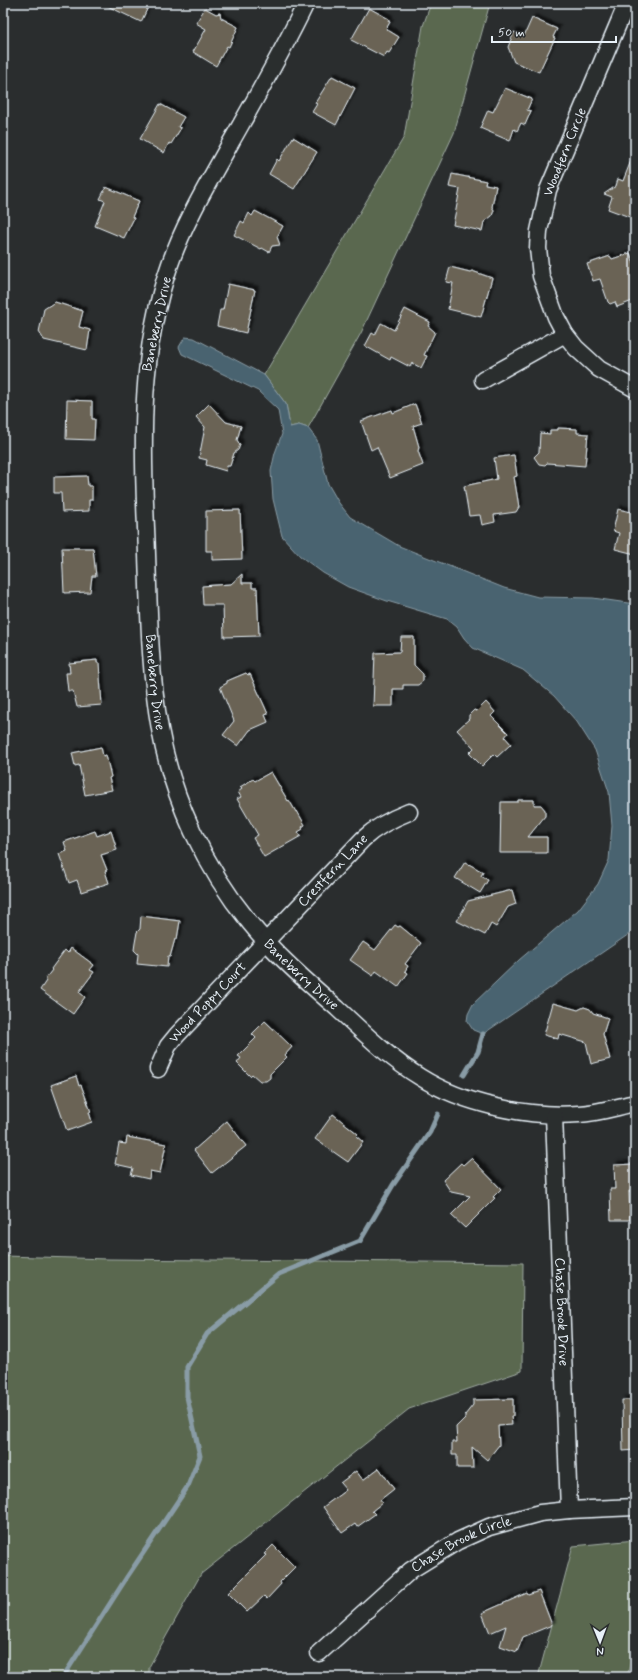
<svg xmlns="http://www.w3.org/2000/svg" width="638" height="1680" viewBox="0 0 638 1680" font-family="Mynerve,sans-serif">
	<defs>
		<filter id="shadow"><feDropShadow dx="3.5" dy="-3.5" stdDeviation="1" flood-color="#0009"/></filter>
	</defs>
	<rect width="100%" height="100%" fill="#2a2d2e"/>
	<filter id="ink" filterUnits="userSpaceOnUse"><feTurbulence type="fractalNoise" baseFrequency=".025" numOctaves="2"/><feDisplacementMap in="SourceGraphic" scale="8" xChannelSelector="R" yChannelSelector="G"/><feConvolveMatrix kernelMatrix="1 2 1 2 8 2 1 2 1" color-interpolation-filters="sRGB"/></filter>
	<g filter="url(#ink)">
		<!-- green -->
		<g fill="#5a6850" stroke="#a1aca4">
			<polygon points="431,3 490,3 454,133 361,333 308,428 299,425 290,427 286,404 264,375 404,137 423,26"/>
			<polygon points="3,1122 4,1256 108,1259 523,1263 522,1371 409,1409 201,1574 149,1667 149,1677 3,1677"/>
			<polygon points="635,1540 635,1644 627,1677 538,1677 573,1546"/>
		</g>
		<!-- water -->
		<polygon fill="#4a636f" stroke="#899ca6" points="185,337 194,338 264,375 286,404 290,427 299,425 308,428 317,440 328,484 339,503 350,517 399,546 504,588 538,597 593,598 635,604 635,930 483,1034 473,1030 467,1021 468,1014 473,1004 519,960 578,910 598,884 609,860 612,826 609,792 595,750 577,722 554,696 523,670 473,648 464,638 457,627 447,619 387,601 348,587 323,573 300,556 282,536 273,499 271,471 275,453 282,434 278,410 258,391 182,354 179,347"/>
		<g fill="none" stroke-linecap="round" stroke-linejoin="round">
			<!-- stream -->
			<g stroke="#899ca6" stroke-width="5">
				<polyline points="464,1075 478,1052 483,1034"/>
				<polyline points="63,1677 127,1577 188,1486 200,1456 187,1397 187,1367 207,1334 279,1274 360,1241 393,1185 430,1132 438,1114"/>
			</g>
		</g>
		<!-- building -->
		<g fill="#6b6454" stroke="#e8f1f8" filter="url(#shadow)">
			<polygon points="101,3 150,3 141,22"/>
			<polygon points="205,8 216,14 220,13 221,18 238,27 229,47 227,46 216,66 193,52 206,29 196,23"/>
			<polygon points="369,8 389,19 388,21 390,22 386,29 399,37 389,53 387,52 384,57 351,40"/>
			<polygon points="532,18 557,29 553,37 555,38 539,72 514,62 508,47 514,32 524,36"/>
			<polygon points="332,76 355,88 336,125 312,112 317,104 315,103"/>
			<polygon points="505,88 532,99 527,110 531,111 525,125 521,123 517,131 514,129 510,141 480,128 488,110 493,112"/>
			<polygon points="160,104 184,117 178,127 181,128 171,144 169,143 164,153 140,139"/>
			<polygon points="293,137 317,152 294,189 269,174 277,159 279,161"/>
			<polygon points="634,153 635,153 635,219 608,209 612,197 604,194 616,186 618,179 623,181"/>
			<polygon points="452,174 486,181 485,184 496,186 492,207 494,210 492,216 484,222 482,231 453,225 460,189 449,187"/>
			<polygon points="106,187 139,201 132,217 134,218 124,238 95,226 105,201 100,199"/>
			<polygon points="255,211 283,226 277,237 280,245 272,246 269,252 262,248 261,249 234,235 241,221 244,223 249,213 252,216"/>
			<polygon points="630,253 635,266 635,300 617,307 615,302 610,304 608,302 600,279 593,281 587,264 610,256 612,259"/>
			<polygon points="450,267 470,272 472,271 492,278 481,317 448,309 453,283 446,282"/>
			<polygon points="228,284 255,290 246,333 217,326 220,310 223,310"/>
			<polygon points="55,302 83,311 79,327 90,330 87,350 44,340 39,332 44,309"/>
			<polygon points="405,309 430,322 428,326 435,332 424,355 427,356 421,368 412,363 410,367 391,357 390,360 365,346 372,333 375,335 381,323 394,330"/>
			<polygon points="67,400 92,401 92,419 95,419 94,440 66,439"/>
			<polygon points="209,404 226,422 241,426 237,440 240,445 238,450 234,453 230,466 227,466 226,471 206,465 207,460 199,458 205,427 196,417"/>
			<polygon points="415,404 422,423 413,426 419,447 418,451 423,465 390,478 377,447 371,450 361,421 392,410 393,413"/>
			<polygon points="558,428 577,429 577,433 588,434 585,466 547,463 545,465 539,464 534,457 539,452 540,433 550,434 550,430 558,430"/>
			<polygon points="514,455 517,476 514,477 519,507 516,512 494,515 495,522 482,525 480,515 469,516 464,486 497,479 494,458"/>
			<polygon points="87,476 88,486 92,486 92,500 89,500 89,511 62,512 61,493 54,493 54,477"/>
			<polygon points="618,509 635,513 635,554 615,549 619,533 613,531"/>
			<polygon points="240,510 242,559 212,560 212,551 206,551 206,511"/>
			<polygon points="62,548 93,548 96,576 92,576 90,592 64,593"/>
			<polygon points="242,574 242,583 252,583 252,588 257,588 259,636 224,637 223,605 203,605 202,586 231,584"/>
			<polygon points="401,637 414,637 414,665 423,674 423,681 418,685 403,685 403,689 393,689 393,706 373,706 375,653 400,652"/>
			<polygon points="97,660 97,663 99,663 102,705 77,707 73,691 68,691 66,673 70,673 69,663"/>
			<polygon points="246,673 248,675 250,674 268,714 265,715 268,722 250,730 238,746 223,735 234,721 220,687 227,683 227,681"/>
			<polygon points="486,702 495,712 491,716 508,733 505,737 511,744 497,757 494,754 482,766 469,753 474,748 457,730 469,719 469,715 474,710 477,711"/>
			<polygon points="101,747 103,756 106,755 111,777 109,778 112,790 85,795 79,765 75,766 72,753"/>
			<polygon points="271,772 288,801 289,800 296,812 297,811 305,825 302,827 303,829 298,832 301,836 264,857 253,838 258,835 237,799 241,797 238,792 242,789 240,787 253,779 255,781"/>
			<polygon points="518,800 534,800 534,805 541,805 545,810 545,816 528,837 547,837 547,853 500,853 501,802 518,802"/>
			<polygon points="95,831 97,836 111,831 117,850 101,855 107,870 105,871 109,883 81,892 77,880 69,883 59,854 67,851 64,842"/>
			<polygon points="465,862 483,872 481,876 488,880 480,893 455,878"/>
			<polygon points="512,890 516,904 508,907 496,927 491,924 485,935 457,921 468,901"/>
			<polygon points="141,916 180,921 177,939 175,939 170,957 168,956 167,967 137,964 138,954 134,950 135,943 137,932 140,929"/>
			<polygon points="395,925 398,927 400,926 421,943 405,964 408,966 405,971 408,973 398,987 376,971 373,976 350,960 363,942 375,950"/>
			<polygon points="71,948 94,965 90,970 94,972 79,992 85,997 73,1014 40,990 46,981 46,978 52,970 51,969 65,950 68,953"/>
			<polygon points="553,1003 578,1010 584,1007 590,1009 593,1013 608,1018 603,1034 610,1059 591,1064 586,1042 559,1034 558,1039 544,1035"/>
			<polygon points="265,1021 292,1047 285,1055 287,1057 270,1074 270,1078 266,1081 260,1081 252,1074 250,1076 237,1063 241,1058 238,1056 256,1038 252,1034"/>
			<polygon points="76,1076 79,1086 81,1085 84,1093 91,1112 89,1112 92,1122 67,1131 51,1085"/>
			<polygon points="333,1114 358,1134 356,1136 363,1142 348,1162 315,1139"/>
			<polygon points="227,1121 246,1146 212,1173 194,1150"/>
			<polygon points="127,1137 166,1144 160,1173 150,1171 149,1179 131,1175 133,1168 115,1164 119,1143 126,1144"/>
			<polygon points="471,1158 501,1189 493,1197 495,1198 465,1228 451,1215 470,1196 451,1192 443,1180 461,1163 463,1165"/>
			<polygon points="635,1164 635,1191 629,1191 630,1220 611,1220 610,1189 615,1189 614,1165"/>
			<polygon points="513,1399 513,1416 511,1416 512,1425 498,1426 499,1445 487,1460 472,1447 473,1468 457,1468 457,1455 452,1455 452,1442 457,1442 456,1427 465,1418 465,1415 473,1405 473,1400"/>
			<polygon points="622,1400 635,1400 635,1450 623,1451"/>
			<polygon points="379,1468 394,1489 380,1500 382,1503 372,1511 375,1514 357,1527 355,1524 342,1533 323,1507 346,1490 340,1483 356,1471 363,1480"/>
			<polygon points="273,1545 295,1567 280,1582 281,1584 267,1599 264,1596 247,1612 228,1593 266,1555 264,1554"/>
			<polygon points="539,1591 552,1625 523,1637 517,1652 500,1646 506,1626 490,1633 482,1613 527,1593 528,1595"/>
		</g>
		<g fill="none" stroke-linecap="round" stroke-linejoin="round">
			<defs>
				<g id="minor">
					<path id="s1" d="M306 3C283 51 257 96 231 142 209 182 185 221 170 264 140 349 142 439 146 528 149 594 148 663 160 729 172 798 205 868 250 923 275 954 306 981 337 1008 363 1032 389 1058 420 1077 463 1104 528 1118 579 1114 598 1113 616 1107 635 1103"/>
					<polyline points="627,3 548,190 539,231 538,248 541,276 556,317 565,334 576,348 599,369 635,389"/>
					<polyline points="483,380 565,334"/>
					<path id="s2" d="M158 1069 168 1046 177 1035 363 839C377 826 391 819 409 812"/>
					<path id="s3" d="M554 1115 569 1510"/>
					<path id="s4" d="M319 1653 411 1570 458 1541 489 1527 540 1513 569 1510 635 1507"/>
				</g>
			</defs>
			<!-- minor casing -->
			<use href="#minor" stroke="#e8f1f8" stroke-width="19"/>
			<!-- minor -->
			<use href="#minor" stroke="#2a2d2e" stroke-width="16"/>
		</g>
	</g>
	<g text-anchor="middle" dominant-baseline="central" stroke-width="3" stroke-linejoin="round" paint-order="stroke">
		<!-- street labels -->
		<g font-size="14" fill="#e8f1f8" stroke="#2a2d2e">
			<text transform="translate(565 152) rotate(-68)">Woodfern Circle</text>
			<text transform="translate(157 324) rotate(-78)">Baneberry Drive</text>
			<text stroke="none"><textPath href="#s1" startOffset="716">Baneberry Drive</textPath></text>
			<text stroke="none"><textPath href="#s2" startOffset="266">Crestfern Lane</textPath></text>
			<text stroke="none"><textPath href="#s1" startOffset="1052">Baneberry Drive</textPath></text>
			<text stroke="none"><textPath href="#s2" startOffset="84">Wood Poppy Court</textPath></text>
			<text stroke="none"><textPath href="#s3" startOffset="197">Chase Brook Drive</textPath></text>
			<text stroke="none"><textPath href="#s4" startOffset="181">Chase Brook Circle</textPath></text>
		</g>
	</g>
	<!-- margin -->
	<rect width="638" height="1680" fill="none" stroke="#2a2d2e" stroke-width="16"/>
	<rect x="8" y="8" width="622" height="1664" fill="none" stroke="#e8f1f8" stroke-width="1.5" filter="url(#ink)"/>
	<!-- north arrow -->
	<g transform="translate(600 1642) rotate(179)" stroke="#2a2d2e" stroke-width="3" paint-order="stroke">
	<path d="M0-3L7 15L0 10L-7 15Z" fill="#e8f1f8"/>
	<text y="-6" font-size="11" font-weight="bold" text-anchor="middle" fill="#e8f1f8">N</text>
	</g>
	<!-- scale -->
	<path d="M492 36v6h124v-6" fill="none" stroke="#e8f1f8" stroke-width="2"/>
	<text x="498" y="36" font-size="12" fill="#e8f1f8" stroke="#2a2d2e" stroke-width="3" paint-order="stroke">50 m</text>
</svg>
